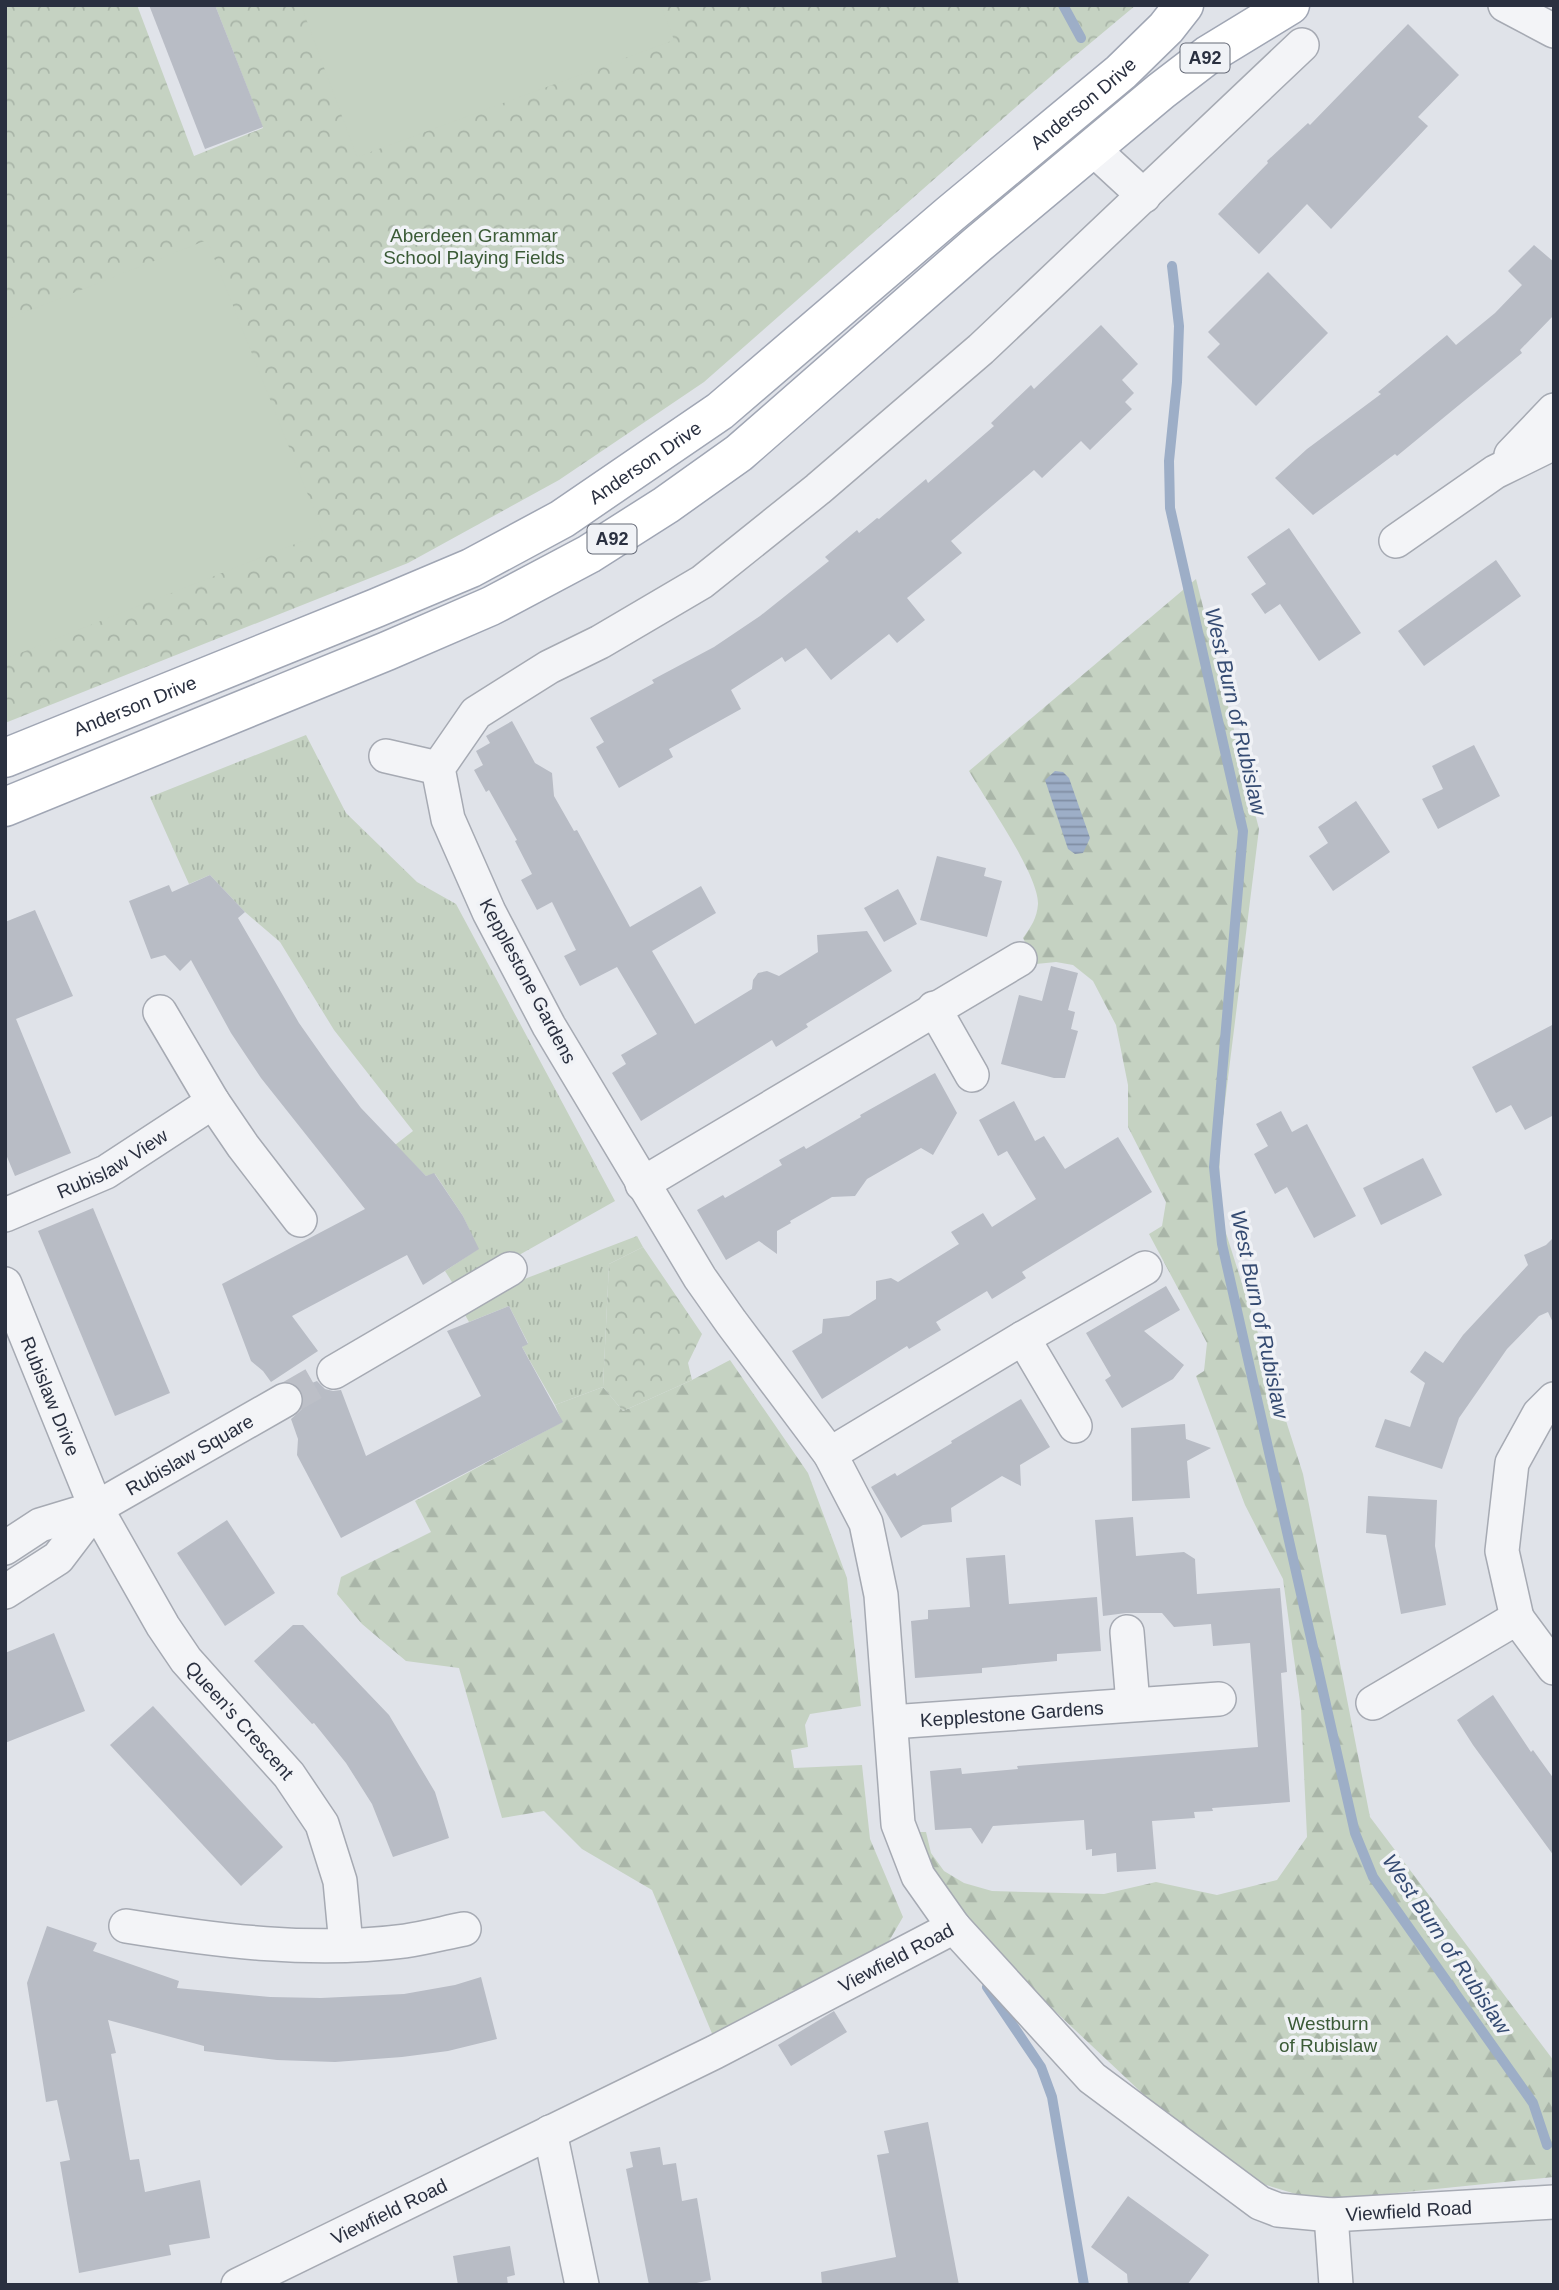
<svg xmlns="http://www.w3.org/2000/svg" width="1559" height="2290" viewBox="0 0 1559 2290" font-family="Arial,sans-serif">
	<defs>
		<pattern id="grass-tufts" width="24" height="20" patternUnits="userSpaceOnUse" patternTransform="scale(1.75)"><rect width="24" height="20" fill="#c5d2c2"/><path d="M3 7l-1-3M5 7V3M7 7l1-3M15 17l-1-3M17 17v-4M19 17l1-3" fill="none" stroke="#a9b5a8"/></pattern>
		<pattern id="forest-firs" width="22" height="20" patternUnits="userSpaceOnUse" patternTransform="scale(1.75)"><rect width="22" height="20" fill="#c5d2c2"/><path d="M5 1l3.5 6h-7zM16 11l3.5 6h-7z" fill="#a9b5a8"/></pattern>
		<pattern id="park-crowns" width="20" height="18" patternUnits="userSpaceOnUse" patternTransform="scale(1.75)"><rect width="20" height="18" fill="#c5d2c2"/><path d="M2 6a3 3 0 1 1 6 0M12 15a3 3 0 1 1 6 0" fill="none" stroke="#a9b5a8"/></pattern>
		<pattern id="water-rules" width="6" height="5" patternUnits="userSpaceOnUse" patternTransform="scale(1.75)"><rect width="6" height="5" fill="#9daec7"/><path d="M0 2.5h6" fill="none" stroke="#808ea3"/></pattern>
	</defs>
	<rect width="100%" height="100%" fill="#e0e3e9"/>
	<!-- grass -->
	<g fill="url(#grass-tufts)">
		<polygon points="306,735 346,813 417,882 456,904 615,1201 457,1290 445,1271 478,1249 463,1216 435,1174 426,1176 395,1145 413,1131 334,1030 280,942 245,912 210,875 189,884 150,797"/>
		<polygon points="637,1236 643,1247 609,1264 603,1387 555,1405 522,1347 528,1343 509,1306 469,1322 459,1304"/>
	</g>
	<!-- forest -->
	<g fill="url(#forest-firs)">
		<path d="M1196 579 1259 829 1220 1142 1219 1192 1224 1227 1303 1474 1370 1817 1554 2061V2177L1319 2201 1243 2178 1176 2125 956 1918 902 1832H926L931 1853 944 1871 964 1883 992 1891 1104 1894 1156 1882 1217 1895 1277 1880 1307 1837 1301 1709 1283 1579 1245 1505 1196 1376 1204 1371 1207 1343 1149 1234 1162 1226 1166 1202 1128 1127V1085L1116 1025 1093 981 1073 965 1056 962 1036 964 1023 938C1031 927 1037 918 1038 904 1039 875 985 799 969 771Z"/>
		<polygon points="730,1360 808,1473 847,1578 861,1706 810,1714 805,1725 808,1747 791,1750 794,1768 862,1765 870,1839 903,1917 882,1953 716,2043 652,1890 582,1849 544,1811 502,1818 459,1668 406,1661 362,1624 337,1594 341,1577 431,1532 415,1501 562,1422 555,1405 603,1387 623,1411 692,1380"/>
	</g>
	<!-- park -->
	<g fill="url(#park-crowns)">
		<polygon points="5,5 137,5 194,156 263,128 215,5 1136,5 1057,71 704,382 559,480 408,563 5,723"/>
		<polygon points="643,1247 702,1334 688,1363 692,1380 623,1411 603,1387 609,1264"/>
	</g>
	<!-- pitch -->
	<g fill="#c5d2c2">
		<polygon points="301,5 661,5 674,40 357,157"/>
		<polygon points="207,240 323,533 5,659 5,320"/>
	</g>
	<!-- water -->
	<polygon fill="url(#water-rules)" points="1055,771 1063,772 1069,778 1090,838 1083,853 1075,854 1068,849 1045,780"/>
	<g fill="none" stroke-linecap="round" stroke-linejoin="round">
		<!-- stream -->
		<g stroke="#9daec7" stroke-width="10">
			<polyline points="1063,5 1081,38"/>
			<polyline points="1172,266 1179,326 1177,382 1169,461 1170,508 1243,831 1214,1167 1222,1244 1355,1833 1373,1877 1533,2103 1547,2145"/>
			<polyline points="987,1987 1041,2067 1052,2097 1084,2285"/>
		</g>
	</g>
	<!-- building -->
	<g fill="#b8bcc5">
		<polygon points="149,5 215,5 263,127 205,149"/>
		<polygon points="1408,24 1459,75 1418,117 1428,126 1331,229 1307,204 1259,254 1218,214 1268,163 1267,161 1308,123 1310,125"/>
		<polygon points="1534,245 1554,262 1554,315 1520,350 1522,353 1487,382 1397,456 1395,454 1313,515 1275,478 1307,449 1381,394 1378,392 1447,335 1456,345 1495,313 1522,285 1508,271"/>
		<polygon points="1268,272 1328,333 1256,406 1207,357 1220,344 1208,332"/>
		<polygon points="1101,325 1138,364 1122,380 1134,393 1125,402 1132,409 1090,450 1081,441 1042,478 1034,470 951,541 962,553 907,598 925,620 897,643 889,634 831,680 806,648 785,662 782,657 731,690 741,709 669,749 673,757 619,788 596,747 604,742 590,718 654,683 652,680 714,647 760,616 829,561 825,557 857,530 859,533 877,518 879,519 926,479 928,483 994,426 991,423 1031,385 1034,389"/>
		<polygon points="1289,528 1361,633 1319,661 1280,604 1265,614 1251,594 1266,584 1247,557"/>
		<polygon points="1496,560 1521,596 1424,666 1398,631"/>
		<polygon points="512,721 535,763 552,773 554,796 574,831 577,830 630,927 701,886 716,913 652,951 695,1024 752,989 753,980 758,973 767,971 779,976 818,952 817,935 867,931 892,971 806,1024 808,1027 776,1047 772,1040 641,1121 612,1073 626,1064 621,1055 657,1034 617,967 580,986 564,956 576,950 552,902 537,910 521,880 532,874 515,841 517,840 489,790 486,792 474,770 483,765 476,751 490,743 486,736"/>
		<polygon points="1474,745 1500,796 1438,829 1422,799 1443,789 1432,766"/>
		<polygon points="1356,801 1390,852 1333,891 1309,856 1328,843 1318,827"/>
		<polygon points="937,856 986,868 984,876 1002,881 987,937 920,920"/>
		<polygon points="210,875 245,912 238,918 299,1023 330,1067 361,1108 426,1176 434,1173 463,1216 479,1249 423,1285 407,1255 292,1316 318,1351 271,1382 263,1371 251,1361 222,1284 365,1209 261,1078 231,1033 191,960 180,971 165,955 151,959 129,901 169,885 172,892"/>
		<polygon points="898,889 917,924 884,942 864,908"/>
		<polygon points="35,910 73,996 16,1019 71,1153 15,1176 5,1152 5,922"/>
		<polygon points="1051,966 1078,973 1068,1010 1075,1012 1071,1029 1078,1031 1065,1078 1054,1078 1001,1064 1019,995 1042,1001"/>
		<polygon points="1554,1024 1554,1115 1525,1130 1511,1105 1496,1113 1472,1067"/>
		<polygon points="935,1073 957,1113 933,1155 921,1148 867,1179 855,1196 832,1197 790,1221 791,1223 777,1231 777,1254 759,1241 726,1260 697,1210 723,1195 725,1198 782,1165 779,1160 804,1146 806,1149 861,1117 860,1115"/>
		<polygon points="1014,1101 1035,1141 1044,1136 1065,1169 1118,1137 1152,1192 1022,1272 1026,1278 992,1299 987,1291 936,1322 941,1330 909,1349 907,1346 822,1399 792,1351 822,1333 823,1319 849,1316 876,1299 876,1281 891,1278 898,1282 959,1244 951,1232 983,1213 992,1227 1036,1199 1007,1151 998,1156 979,1120"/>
		<polygon points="1281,1111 1292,1132 1307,1124 1356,1216 1314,1238 1287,1187 1275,1194 1254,1154 1268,1146 1256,1124"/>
		<polygon points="1423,1158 1442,1195 1381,1225 1363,1188"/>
		<polygon points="93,1208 170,1393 115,1416 38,1231"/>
		<polygon points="1554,1237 1554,1325 1548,1312 1539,1316 1507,1349 1459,1418 1442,1469 1375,1447 1385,1419 1410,1427 1425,1383 1410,1372 1425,1351 1443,1363 1463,1335 1528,1265 1524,1255 1546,1245"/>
		<polygon points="1166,1286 1180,1310 1144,1331 1184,1365 1173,1379 1122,1408 1105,1380 1111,1376 1086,1333"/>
		<polygon points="509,1306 528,1344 522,1347 563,1422 341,1538 297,1455 298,1439 291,1419 302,1409 304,1399 299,1388 317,1381 325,1389 333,1391 341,1390 366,1456 481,1396 447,1331"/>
		<polygon points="1021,1399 1050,1447 1020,1465 1021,1486 1002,1476 951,1508 952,1522 923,1525 901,1538 871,1487 895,1473 897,1476 952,1443 951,1441"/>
		<polygon points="1185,1424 1186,1439 1211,1448 1187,1461 1190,1498 1132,1501 1131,1428"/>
		<polygon points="1368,1496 1437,1500 1435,1546 1446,1605 1401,1614 1386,1535 1366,1533"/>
		<polygon points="1133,1517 1136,1556 1184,1552 1195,1559 1197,1594 1280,1588 1287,1672 1281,1673 1290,1802 1212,1808 1213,1811 1194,1812 1195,1818 1152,1821 1156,1869 1117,1872 1116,1853 1092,1856 1092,1849 1086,1850 1084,1820 993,1826 982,1844 971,1828 935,1830 930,1771 961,1768 962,1774 1018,1769 1017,1766 1258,1747 1250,1643 1213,1646 1211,1624 1174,1627 1162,1613 1126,1613 1103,1616 1095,1520"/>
		<polygon points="227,1520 275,1593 225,1626 177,1553"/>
		<polygon points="1005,1555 1009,1604 1097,1597 1101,1651 1057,1654 1057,1661 982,1668 982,1673 915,1678 911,1621 928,1619 928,1610 970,1607 966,1558"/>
		<polygon points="293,1625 303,1625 389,1715 435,1792 449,1838 393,1857 372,1804 346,1763 314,1723 312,1724 254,1661"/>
		<polygon points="54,1633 85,1711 5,1743 5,1653"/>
		<polygon points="1493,1695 1531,1752 1533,1750 1554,1779 1554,1856 1473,1745 1457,1720"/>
		<polygon points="153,1706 283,1847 241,1886 110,1745"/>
		<polygon points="47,1926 97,1943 93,1951 179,1981 177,1988 270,1997 321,1998 404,1994 455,1985 481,1977 497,2039 448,2051 402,2057 335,2062 277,2060 204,2051 204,2046 108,2020 116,2053 111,2054 130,2160 139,2159 145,2192 200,2180 210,2238 169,2245 171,2255 79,2273 60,2162 70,2160 57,2100 46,2102 27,1983"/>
		<polygon points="834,2011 847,2032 791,2066 778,2045"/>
		<polygon points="928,2122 959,2285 822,2285 821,2272 896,2257 877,2155 889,2153 884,2131"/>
		<polygon points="660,2147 663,2165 676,2163 682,2201 697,2198 711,2280 687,2285 649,2285 626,2169 633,2167 630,2152"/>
		<polygon points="1128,2196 1209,2255 1187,2285 1128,2285 1127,2274 1091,2247"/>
		<polygon points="510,2246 515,2275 507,2277 508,2285 458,2285 453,2256"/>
	</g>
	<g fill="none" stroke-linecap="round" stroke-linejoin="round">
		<!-- minor-tunnel -->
		<polyline stroke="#bcbfc7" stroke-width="33" stroke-dasharray="33 17" stroke-linecap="butt" points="285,1400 334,1372"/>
		<defs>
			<g id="minor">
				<polyline points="1505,5 1554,31"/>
				<polyline points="1092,148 1144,196"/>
				<polyline points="1511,455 1554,410"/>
				<polyline points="1396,541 1495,472 1554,443"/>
				<polyline points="386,756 438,768"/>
				<polyline points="934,1008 972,1075"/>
				<polyline points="160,1012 213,1102 243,1146 300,1220"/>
				<polyline points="642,1184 1020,959"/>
				<path id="s1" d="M5 1215 106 1172 213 1102"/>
				<path id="s2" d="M5 1284 96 1508 163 1626 186 1660 289 1775 322 1824 340 1881 346 1945"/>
				<polyline points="1023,1338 1075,1426"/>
				<polyline points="334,1372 510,1269"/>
				<polyline points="830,1454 1023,1338 1145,1268"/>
				<path id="s3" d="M5 1548 40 1525 96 1508 285 1400"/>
				<polyline points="5,1592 58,1558 96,1508"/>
				<polyline points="1517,1618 1502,1551 1512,1463 1539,1414 1554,1399"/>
				<polyline points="1127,1632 1133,1704"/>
				<polyline points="1373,1703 1517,1618 1554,1668"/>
				<path id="s4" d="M891 1722 1219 1699"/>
				<path d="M126 1926C218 1941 312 1953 405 1941 425 1938 444 1933 464 1929"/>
				<polyline points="954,1927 918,1876 898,1824 881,1595 866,1523 830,1454 731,1322 700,1278 549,1026 489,912 448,819 438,768 476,713 549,667 600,642 702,582 818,489 981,349 1302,45"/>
				<polyline points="550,2132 582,2285"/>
				<polyline points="1331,2215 1336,2285"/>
				<path id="s5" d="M238 2285 715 2052 954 1927 1092 2078 1260 2203 1278 2210 1331 2215 1554 2202"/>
			</g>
			<g id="major">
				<path id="s6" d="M5 758 376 608 471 568 562 519 720 411 950 214 1121 72 1166 28 1184 5"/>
				<polyline points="5,807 387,651 491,606 589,554 666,505 739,453 978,244 1161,91 1208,55 1290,5"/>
			</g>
		</defs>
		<!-- minor casing -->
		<use href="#minor" stroke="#a6aab3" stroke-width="36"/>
		<!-- major casing -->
		<use href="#major" stroke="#a0a6b4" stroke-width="41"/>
		<!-- minor -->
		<use href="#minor" stroke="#f3f4f7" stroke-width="33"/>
		<!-- major -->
		<use href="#major" stroke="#fff" stroke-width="38"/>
	</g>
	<g text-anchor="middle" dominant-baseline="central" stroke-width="7" stroke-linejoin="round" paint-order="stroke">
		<!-- shield labels -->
		<g fill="#f0f2f6" stroke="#656a77" stroke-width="2">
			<rect x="1180.5" y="43.5" width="49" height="29" rx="5"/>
			<rect x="587.5" y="524.5" width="49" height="29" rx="5"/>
		</g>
		<g font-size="18" font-weight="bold" fill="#2a3040">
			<text x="1205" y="58">A92</text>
			<text x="612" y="539">A92</text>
		</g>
		<!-- street labels -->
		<g font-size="19" fill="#2a3040" stroke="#f0f2f6">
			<text stroke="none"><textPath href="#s6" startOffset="1274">Anderson Drive</textPath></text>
			<text stroke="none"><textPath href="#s6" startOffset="707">Anderson Drive</textPath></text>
			<text stroke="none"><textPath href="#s6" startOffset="140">Anderson Drive</textPath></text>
			<text transform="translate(528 981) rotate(62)">Kepplestone Gardens</text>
			<text stroke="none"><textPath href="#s1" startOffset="119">Rubislaw View</textPath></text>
			<text stroke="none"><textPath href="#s2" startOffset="121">Rubislaw Drive</textPath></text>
			<text stroke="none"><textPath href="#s3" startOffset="208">Rubislaw Square</textPath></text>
			<text stroke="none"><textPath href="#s4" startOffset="121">Kepplestone Gardens</textPath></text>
			<text stroke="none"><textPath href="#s2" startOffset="499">Queen's Crescent</textPath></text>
			<text stroke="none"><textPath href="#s5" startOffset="735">Viewfield Road</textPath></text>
			<text stroke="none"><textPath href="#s5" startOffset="1365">Viewfield Road</textPath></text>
			<text stroke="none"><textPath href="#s5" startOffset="168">Viewfield Road</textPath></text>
		</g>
		<!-- park labels -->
		<g font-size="19" fill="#3b5b37" stroke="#f0f2f6">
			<text x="474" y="235">Aberdeen Grammar<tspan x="474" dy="22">School Playing Fields</tspan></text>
			<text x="1328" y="2023">Westburn<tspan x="1328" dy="22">of Rubislaw</tspan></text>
		</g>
		<!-- water labels -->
		<g font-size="21" font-style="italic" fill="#354b72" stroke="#f0f2f6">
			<text transform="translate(1236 711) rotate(77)">West Burn of Rubislaw</text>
			<text transform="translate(1260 1314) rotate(78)">West Burn of Rubislaw</text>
			<text transform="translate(1447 1944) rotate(56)">West Burn of Rubislaw</text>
		</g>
	</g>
	<!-- border -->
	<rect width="1559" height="2290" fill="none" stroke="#2a3040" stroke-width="14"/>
</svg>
